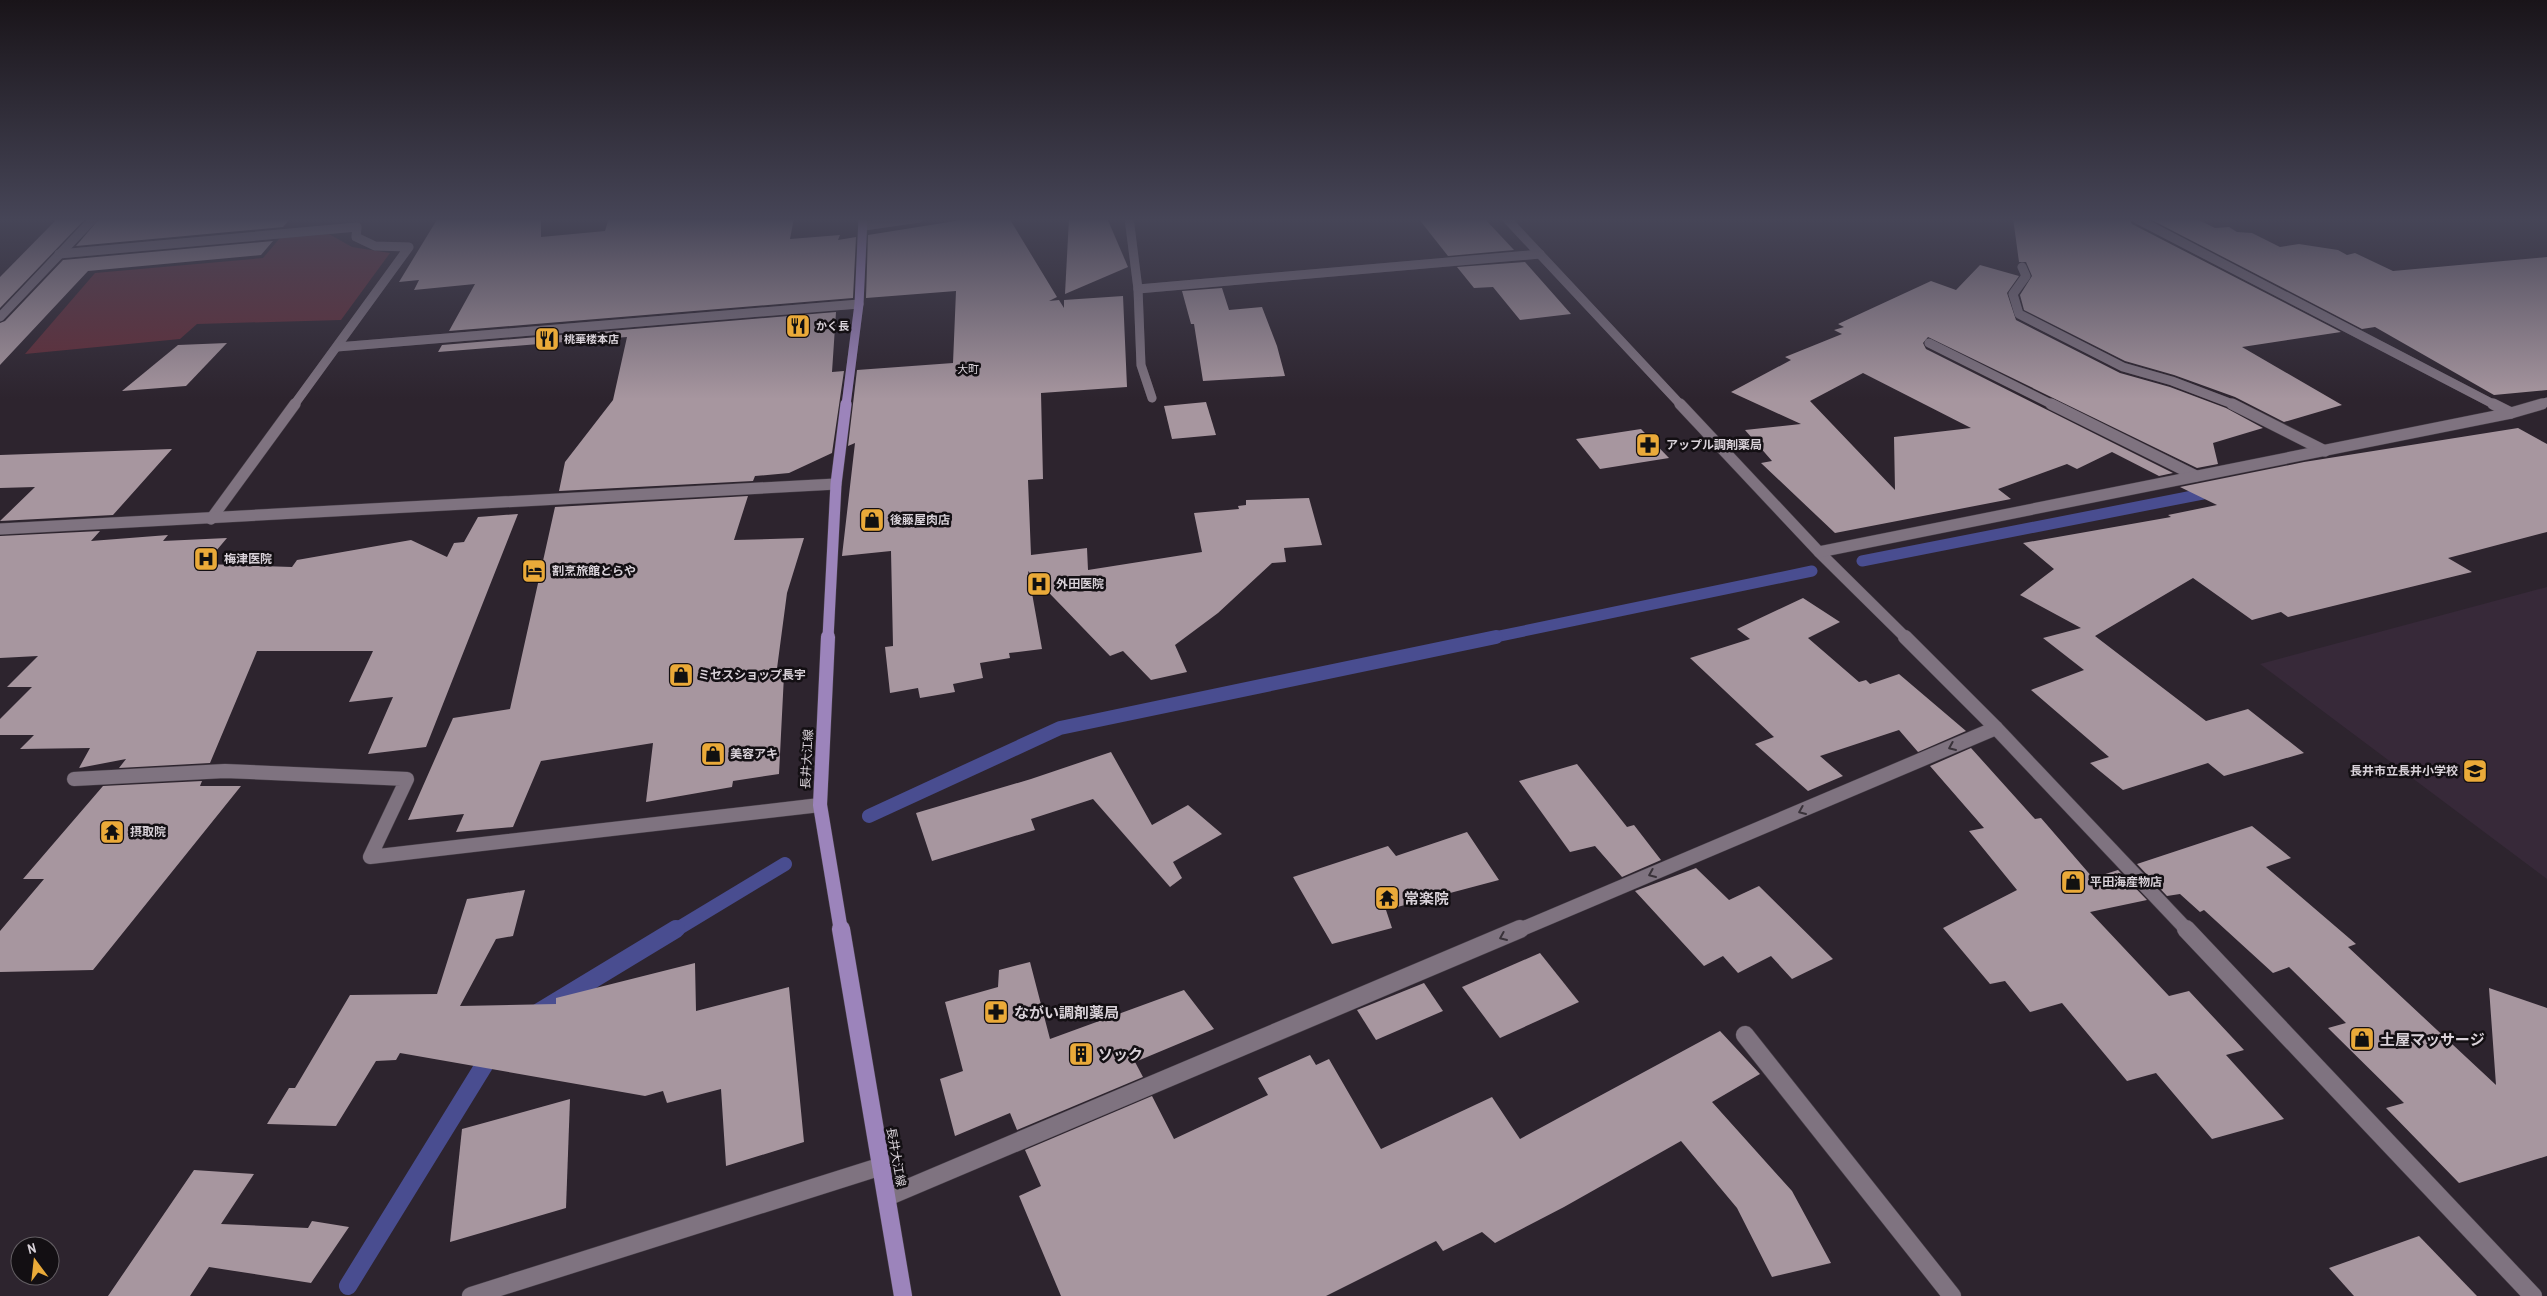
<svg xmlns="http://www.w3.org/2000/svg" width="2547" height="1296" viewBox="0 0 2547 1296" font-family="'Archivo Narrow','Noto Sans JP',sans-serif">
	<rect width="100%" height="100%" fill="#2d242e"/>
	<!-- built -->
	<polygon fill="#372939" points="2547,587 2547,879 2260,664"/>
	<!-- green -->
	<polygon fill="#632d38" points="329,234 352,247 390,253 341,320 197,324 180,339 25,354 95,273 263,258 280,238"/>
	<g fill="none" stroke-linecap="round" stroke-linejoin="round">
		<!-- stream-far2 -->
		<g stroke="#494d90" stroke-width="11">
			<polyline points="1862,561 2213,492"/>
			<polyline points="1490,638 1812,571"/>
		</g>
		<!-- stream-far1 -->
		<g stroke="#494d90" stroke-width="14">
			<polyline points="869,816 1060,728 1496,637"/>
			<polyline points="674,931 785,864"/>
		</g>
		<!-- stream -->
		<g stroke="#494d90" stroke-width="18">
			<polyline points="539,1012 676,929"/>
			<polyline points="348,1286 491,1054"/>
		</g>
	</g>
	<!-- building -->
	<g fill="#a7969f" fill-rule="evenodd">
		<polygon points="58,218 86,218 0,308 0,277"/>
		<polygon points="100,218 291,218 283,227 76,246"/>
		<polygon points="438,218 541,218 541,237 605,231 609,218 794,218 790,239 840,235 838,240 856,237 853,298 449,331 475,284 414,290 419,280 399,282"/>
		<polygon points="974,218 1009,218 1057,297 1049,301 1059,300 1064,308 1064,300 1123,296 1127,387 1041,393 1043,479 1028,480 1031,555 1087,548 1088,570 1202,552 1194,513 1239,509 1238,506 1246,505 1246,500 1309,498 1322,545 1284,548 1286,562 1272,563 1218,613 1175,645 1187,672 1151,680 1123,651 1110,656 1028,571 1042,649 1009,653 1010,658 980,663 983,678 953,684 955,692 920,698 918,688 890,693 885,647 893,646 891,551 842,556 855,443 848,446 857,370 953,363 956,291 866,298 868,235"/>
		<polygon points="1069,218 1107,218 1128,267 1065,294"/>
		<polygon points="1418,218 1484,218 1514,250 1448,256"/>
		<polygon points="2013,218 2129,218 2132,224 2341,332 2242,347 2342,405 2284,422 2235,397 2174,375 2125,361 2024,310 2020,295 2032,276 2026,262 2019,262"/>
		<polygon points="2148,218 2195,218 2215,228 2229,227 2237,232 2252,233 2280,247 2299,244 2338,250 2347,255 2355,253 2393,271 2547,257 2547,390 2494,395 2375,327 2362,329"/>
		<polygon points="273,241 261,255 88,271 0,365 0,323 5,321 63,260"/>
		<polygon points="1525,262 1571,314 1520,320 1493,287 1474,288 1457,267"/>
		<path d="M1980 265 2019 276 2007 293 2016 320 2120 373 2170 387 2226 408 2263 428 2213 443 2218 464 2197 468 1928 337 1923 343 1926 349 2173 473 2159 476 2112 452 2077 469 2067 464 1998 489 2011 499 1835 533 1761 463 1772 461 1745 430 1801 424 1731 392 1791 360 1785 357 1842 334 1834 330 1844 327 1838 324 1931 281 1956 290ZM1863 373 1971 428 1894 437 1895 490 1810 401Z"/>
		<polygon points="1222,288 1229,310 1262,307 1277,346 1285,376 1203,381 1194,324 1191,324 1182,291"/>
		<polygon points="836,312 832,372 844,371 832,453 789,473 755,476 753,481 559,491 565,462 613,400 627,337 438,352 442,345"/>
		<polygon points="227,343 186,386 122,391 178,345"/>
		<polygon points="1206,402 1216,435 1172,439 1164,406"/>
		<polygon points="2518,428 2547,444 2547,532 2448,558 2472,572 2288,617 2281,612 2252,620 2193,578 2095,636 2206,721 2248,709 2304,753 2224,776 2208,763 2123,790 2090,763 2109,757 2031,690 2084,670 2043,638 2081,628 2020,595 2054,569 2023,543 2171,517 2168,515 2217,505 2180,487 2304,462"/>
		<polygon points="1641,429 1669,458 1600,469 1576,439"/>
		<polygon points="172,449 113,515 0,521 35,487 0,488 0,455"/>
		<polygon points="748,496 734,540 804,538 787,593 776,676 784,675 779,774 733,781 732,787 646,802 653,743 541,761 513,827 456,832 464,814 408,820 453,718 510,709 555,507"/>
		<polygon points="518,514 426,747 368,754 393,697 349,702 373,651 257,651 210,763 119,768 126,759 79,768 90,748 20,749 34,735 0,735 0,719 32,687 7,687 38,656 0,658 0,536 100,531 91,541 168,535 163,541 227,538 205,564 292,567 297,560 411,540 447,557 454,543 464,542 478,517"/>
		<polygon points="1803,598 1840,622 1808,638 1859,682 1866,680 1870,684 1899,674 1966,731 1918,752 1899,730 1820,756 1843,776 1808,791 1755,744 1774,737 1690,658 1750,639 1737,629"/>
		<polygon points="1971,748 2035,819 2041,818 2093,878 2118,870 2147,900 2090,912 2169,996 2189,991 2244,1050 2226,1055 2284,1119 2212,1139 2156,1073 2127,1081 2062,1003 2030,1012 2005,981 1990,984 1943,928 2017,890 1969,831 1984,828 1930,766"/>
		<polygon points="1111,752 1152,825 1188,805 1222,834 1173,862 1182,878 1170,887 1093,799 1031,819 1035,830 932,861 916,813 1031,779"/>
		<polygon points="1577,764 1627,827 1634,825 1661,860 1622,877 1595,846 1570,852 1519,781"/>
		<polygon points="202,781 200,786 241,786 93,970 0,972 0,931 44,879 23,879 103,786"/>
		<polygon points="2252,826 2291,858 2266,867 2356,944 2348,947 2496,1085 2489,988 2547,1008 2547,1156 2459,1183 2386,1108 2404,1103 2328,1028 2346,1023 2289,967 2273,973 2204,910 2200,912 2180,894 2167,896 2137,864"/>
		<polygon points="1467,832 1499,880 1386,910 1392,928 1332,944 1293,877 1388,846 1396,856"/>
		<polygon points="1696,868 1729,900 1759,886 1833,959 1792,979 1771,956 1738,973 1723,956 1704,966 1635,891"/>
		<polygon points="525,890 513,936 496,939 460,1006 556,1004 556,998 695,963 696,1011 789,987 804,1142 726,1166 721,1089 667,1103 663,1091 645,1096 400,1053 396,1060 376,1061 336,1126 267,1124 289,1088 295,1088 350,995 437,994 467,899"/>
		<polygon points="1540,953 1579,1002 1500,1038 1462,987"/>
		<polygon points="1030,962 1050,1039 1184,990 1214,1029 1135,1062 1143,1077 1017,1130 1010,1113 955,1136 940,1079 963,1071 945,1002 998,987 999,970"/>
		<polygon points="1424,983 1443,1011 1376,1040 1357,1010"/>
		<polygon points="1720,1031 1760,1074 1712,1102 1792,1191 1831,1263 1772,1277 1737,1208 1681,1141 1564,1207 1495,1243 1482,1232 1443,1251 1436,1241 1326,1296 1061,1296 1019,1196 1041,1186 1025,1150 1152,1096 1174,1139 1268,1095 1258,1078 1310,1055 1316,1065 1329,1059 1381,1149 1492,1097 1520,1139"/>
		<polygon points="570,1099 566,1208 450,1242 462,1129"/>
		<polygon points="194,1170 254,1174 221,1224 308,1228 312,1221 349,1227 311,1283 209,1267 190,1296 108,1296"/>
		<polygon points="2419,1236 2477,1296 2354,1296 2329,1268"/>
	</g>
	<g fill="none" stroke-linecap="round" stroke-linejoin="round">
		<defs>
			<g id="service-far3">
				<polyline points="1129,218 1138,289 1141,365 1152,398"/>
				<polyline points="2022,267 2026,276 2013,294 2019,314 2123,367 2172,381 2235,405"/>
				<polyline points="1138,289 1540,254"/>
				<polyline points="1929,343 2053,405"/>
			</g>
			<g id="service-far2">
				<polyline points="2051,404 2196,476"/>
				<polyline points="2232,404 2325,451"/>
			</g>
			<g id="service-far1">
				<polyline points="74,779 225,771 407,779 370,857 820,805"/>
				<polyline points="1517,931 1996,728"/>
			</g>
			<g id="service">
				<polyline points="1745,1035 1952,1296"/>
				<polyline points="887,1197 1520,929"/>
			</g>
			<g id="minor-far3">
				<polyline points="1506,218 1681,405"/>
				<polyline points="2135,218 2495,405"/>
				<polyline points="864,226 919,218"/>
				<polyline points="59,254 357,227 356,237 375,246 409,247 294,405"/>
				<polyline points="337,347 859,304"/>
				<polyline points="2538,405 2547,402"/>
			</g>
			<g id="minor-far2">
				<polyline points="1680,404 1819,552 1906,638"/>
				<polyline points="2493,404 2511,413"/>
				<polyline points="211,519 295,404"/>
				<polyline points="0,529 836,484"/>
				<polyline points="1819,552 2511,413 2542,404"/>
			</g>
			<polyline id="minor-far1" points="1905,637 1996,728 2188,931"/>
			<polyline id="minor" points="2186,929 2533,1296"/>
			<polyline id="tertiary-far1" points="0,317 94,218"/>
			<polyline id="tertiary" points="471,1296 882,1166"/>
			<polyline id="primary-far3" points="846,405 859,304 863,218"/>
			<polyline id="primary-far2" points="828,638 836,484 846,404"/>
			<polyline id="primary-far1" points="828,637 820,805 841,931"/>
			<polyline id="primary" points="841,929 903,1296"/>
		</defs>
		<!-- service-far3 casing -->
		<use href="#service-far3" stroke="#484049" stroke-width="9"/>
		<!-- service-far2 casing -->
		<use href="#service-far2" stroke="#484049" stroke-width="12"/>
		<!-- service-far1 casing -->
		<use href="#service-far1" stroke="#484049" stroke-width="15"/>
		<!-- service casing -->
		<use href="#service" stroke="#484049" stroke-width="19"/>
		<!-- minor-far3 casing -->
		<use href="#minor-far3" stroke="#484049" stroke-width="9"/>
		<!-- minor-far2 casing -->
		<use href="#minor-far2" stroke="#484049" stroke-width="12"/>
		<!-- minor-far1 casing -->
		<use href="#minor-far1" stroke="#484049" stroke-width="15"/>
		<!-- minor casing -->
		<use href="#minor" stroke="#484049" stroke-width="19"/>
		<!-- tertiary-far1 casing -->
		<use href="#tertiary-far1" stroke="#484049" stroke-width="9"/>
		<!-- tertiary casing -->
		<use href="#tertiary" stroke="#484049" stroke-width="19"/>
		<!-- primary-far3 casing -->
		<use href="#primary-far3" stroke="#484049" stroke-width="9"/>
		<!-- primary-far2 casing -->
		<use href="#primary-far2" stroke="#484049" stroke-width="12"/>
		<!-- primary-far1 casing -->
		<use href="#primary-far1" stroke="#484049" stroke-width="15"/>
		<!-- primary casing -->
		<use href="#primary" stroke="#484049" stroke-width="19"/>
		<!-- service-far3 -->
		<use href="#service-far3" stroke="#7f7380" stroke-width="9"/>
		<!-- service-far2 -->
		<use href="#service-far2" stroke="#7f7380" stroke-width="11"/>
		<!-- service-far1 -->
		<use href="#service-far1" stroke="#7f7380" stroke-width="14"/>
		<!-- service -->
		<use href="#service" stroke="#7f7380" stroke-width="18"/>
		<!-- minor-far3 -->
		<use href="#minor-far3" stroke="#7f7380" stroke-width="9"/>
		<!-- minor-far2 -->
		<use href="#minor-far2" stroke="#7f7380" stroke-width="11"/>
		<!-- minor-far1 -->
		<use href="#minor-far1" stroke="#7f7380" stroke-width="14"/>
		<!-- minor -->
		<use href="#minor" stroke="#7f7380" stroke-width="18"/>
		<!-- tertiary-far1 -->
		<use href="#tertiary-far1" stroke="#7f7380" stroke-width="9"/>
		<!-- tertiary -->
		<use href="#tertiary" stroke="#7f7380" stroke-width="18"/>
		<!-- primary-far3 -->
		<use href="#primary-far3" stroke="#9c84bb" stroke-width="9"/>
		<!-- primary-far2 -->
		<use href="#primary-far2" stroke="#9c84bb" stroke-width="11"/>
		<!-- primary-far1 -->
		<use href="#primary-far1" stroke="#9c84bb" stroke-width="14"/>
		<!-- primary -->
		<use href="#primary" stroke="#9c84bb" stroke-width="18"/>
	</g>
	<!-- one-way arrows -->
	<defs><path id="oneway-chevron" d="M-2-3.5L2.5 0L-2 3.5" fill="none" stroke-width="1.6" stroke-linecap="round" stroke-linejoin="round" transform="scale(1.25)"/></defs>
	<g stroke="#393239">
		<use href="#oneway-chevron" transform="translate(1952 747) rotate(157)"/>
		<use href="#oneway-chevron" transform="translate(1802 811) rotate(157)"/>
		<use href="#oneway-chevron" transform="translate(1652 874) rotate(157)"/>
		<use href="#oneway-chevron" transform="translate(1503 937) rotate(157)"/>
	</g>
	<!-- sky -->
	<linearGradient id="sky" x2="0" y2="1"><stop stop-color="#191419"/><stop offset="0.55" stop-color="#464557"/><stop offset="1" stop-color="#464557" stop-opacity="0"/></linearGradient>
	<rect width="2547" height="399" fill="url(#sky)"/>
	<!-- icons -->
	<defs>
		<symbol id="restaurant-square" viewBox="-11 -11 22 22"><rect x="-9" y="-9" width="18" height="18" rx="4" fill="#eaaa39" stroke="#130f13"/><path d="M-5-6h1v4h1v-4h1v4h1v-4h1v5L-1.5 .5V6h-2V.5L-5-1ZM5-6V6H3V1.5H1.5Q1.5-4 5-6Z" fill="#111"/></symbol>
		<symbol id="pharmacy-square" viewBox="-11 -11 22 22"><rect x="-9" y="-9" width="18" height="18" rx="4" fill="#eaaa39" stroke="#130f13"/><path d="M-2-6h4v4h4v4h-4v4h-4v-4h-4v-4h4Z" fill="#111"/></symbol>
		<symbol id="shop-square" viewBox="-11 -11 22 22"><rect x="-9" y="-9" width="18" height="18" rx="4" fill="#eaaa39" stroke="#130f13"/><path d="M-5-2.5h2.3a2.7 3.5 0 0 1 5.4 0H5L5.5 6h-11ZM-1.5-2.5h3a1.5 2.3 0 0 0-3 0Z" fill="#111"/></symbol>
		<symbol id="hospital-square" viewBox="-11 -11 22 22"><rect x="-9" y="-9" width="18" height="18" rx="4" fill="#eaaa39" stroke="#130f13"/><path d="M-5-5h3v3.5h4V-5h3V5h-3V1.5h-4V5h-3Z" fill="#111"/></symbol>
		<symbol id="hotel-square" viewBox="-11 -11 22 22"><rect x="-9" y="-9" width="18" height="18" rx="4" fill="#eaaa39" stroke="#130f13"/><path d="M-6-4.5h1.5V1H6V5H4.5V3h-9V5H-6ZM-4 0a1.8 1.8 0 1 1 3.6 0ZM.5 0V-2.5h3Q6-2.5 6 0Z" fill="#111"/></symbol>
		<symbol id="school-square" viewBox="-11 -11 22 22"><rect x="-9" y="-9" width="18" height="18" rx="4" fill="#eaaa39" stroke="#130f13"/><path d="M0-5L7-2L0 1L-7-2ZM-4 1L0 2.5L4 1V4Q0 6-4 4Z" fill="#111"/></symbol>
		<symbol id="temple-square" viewBox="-11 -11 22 22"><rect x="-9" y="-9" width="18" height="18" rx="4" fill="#eaaa39" stroke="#130f13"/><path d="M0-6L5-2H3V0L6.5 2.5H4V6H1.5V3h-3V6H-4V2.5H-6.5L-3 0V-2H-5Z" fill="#111"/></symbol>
		<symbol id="building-square" viewBox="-11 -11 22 22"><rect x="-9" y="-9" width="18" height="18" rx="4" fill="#eaaa39" stroke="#130f13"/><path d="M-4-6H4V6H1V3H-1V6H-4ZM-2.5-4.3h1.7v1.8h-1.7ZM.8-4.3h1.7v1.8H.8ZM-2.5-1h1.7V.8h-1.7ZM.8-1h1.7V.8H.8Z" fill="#111"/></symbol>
	</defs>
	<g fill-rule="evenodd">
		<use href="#restaurant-square" x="784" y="312" width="28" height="28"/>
		<use href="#restaurant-square" x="533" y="325" width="28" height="28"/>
		<use href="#pharmacy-square" x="1634" y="431" width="28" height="28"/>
		<use href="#shop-square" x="858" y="506" width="28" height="28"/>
		<use href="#hospital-square" x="192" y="545" width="28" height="28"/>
		<use href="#hotel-square" x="520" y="557" width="28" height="28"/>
		<use href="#hospital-square" x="1025" y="570" width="28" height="28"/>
		<use href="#shop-square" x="667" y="661" width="28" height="28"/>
		<use href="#shop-square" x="699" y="740" width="28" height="28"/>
		<use href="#school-square" x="2461" y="757" width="28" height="28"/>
		<use href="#temple-square" x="98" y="818" width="28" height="28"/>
		<use href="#shop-square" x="2059" y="868" width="28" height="28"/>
		<use href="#temple-square" x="1373" y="884" width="28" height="28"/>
		<use href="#pharmacy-square" x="982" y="998" width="28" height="28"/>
		<use href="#shop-square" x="2348" y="1025" width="28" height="28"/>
		<use href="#building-square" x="1067" y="1040" width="28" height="28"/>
	</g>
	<g text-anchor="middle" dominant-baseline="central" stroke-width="5" stroke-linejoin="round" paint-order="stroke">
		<!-- far-poi labels -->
		<g font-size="11" font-weight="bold" fill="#d9d2d9" stroke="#130f13" text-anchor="start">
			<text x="816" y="326">かく長</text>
			<text x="564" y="339">桃華楼本店</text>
		</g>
		<!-- far-neighbourhood labels -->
		<g font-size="11" fill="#d9d2d9" stroke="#130f13">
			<text x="968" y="369">大町</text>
		</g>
		<!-- poi labels -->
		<g font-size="12" font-weight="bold" fill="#d9d2d9" stroke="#130f13" text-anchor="start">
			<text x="1666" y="445">アップル調剤薬局</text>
			<text x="890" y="520">後藤屋肉店</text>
			<text x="224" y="559">梅津医院</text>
			<text x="552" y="571">割烹旅館とらや</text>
			<text x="1056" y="584">外田医院</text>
			<text x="698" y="675">ミセスショップ長宇</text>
			<text x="730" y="754">美容アキ</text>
			<text x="2458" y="771" text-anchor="end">長井市立長井小学校</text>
			<text x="130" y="832">摂取院</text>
			<text x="2090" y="882">平田海産物店</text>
		</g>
		<!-- street labels -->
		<g font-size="12" fill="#d9d2d9" stroke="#130f13">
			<text transform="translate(807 759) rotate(-87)">長井大江線</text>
			<text transform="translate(896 1157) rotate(80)">長井大江線</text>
		</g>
		<!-- near-poi labels -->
		<g font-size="15" font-weight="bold" fill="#d9d2d9" stroke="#130f13" text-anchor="start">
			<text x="1404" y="898">常楽院</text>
			<text x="1014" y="1012">ながい調剤薬局</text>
			<text x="2380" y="1039">土屋マッサージ</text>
			<text x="1098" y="1054">ソック</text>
		</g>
	</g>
	<!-- north arrow -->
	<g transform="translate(35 1261) rotate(345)"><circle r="24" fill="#130f13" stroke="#625d62"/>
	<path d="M0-4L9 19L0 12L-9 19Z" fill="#eaaa39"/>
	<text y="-8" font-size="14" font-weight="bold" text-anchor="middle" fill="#d9d2d9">N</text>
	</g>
</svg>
